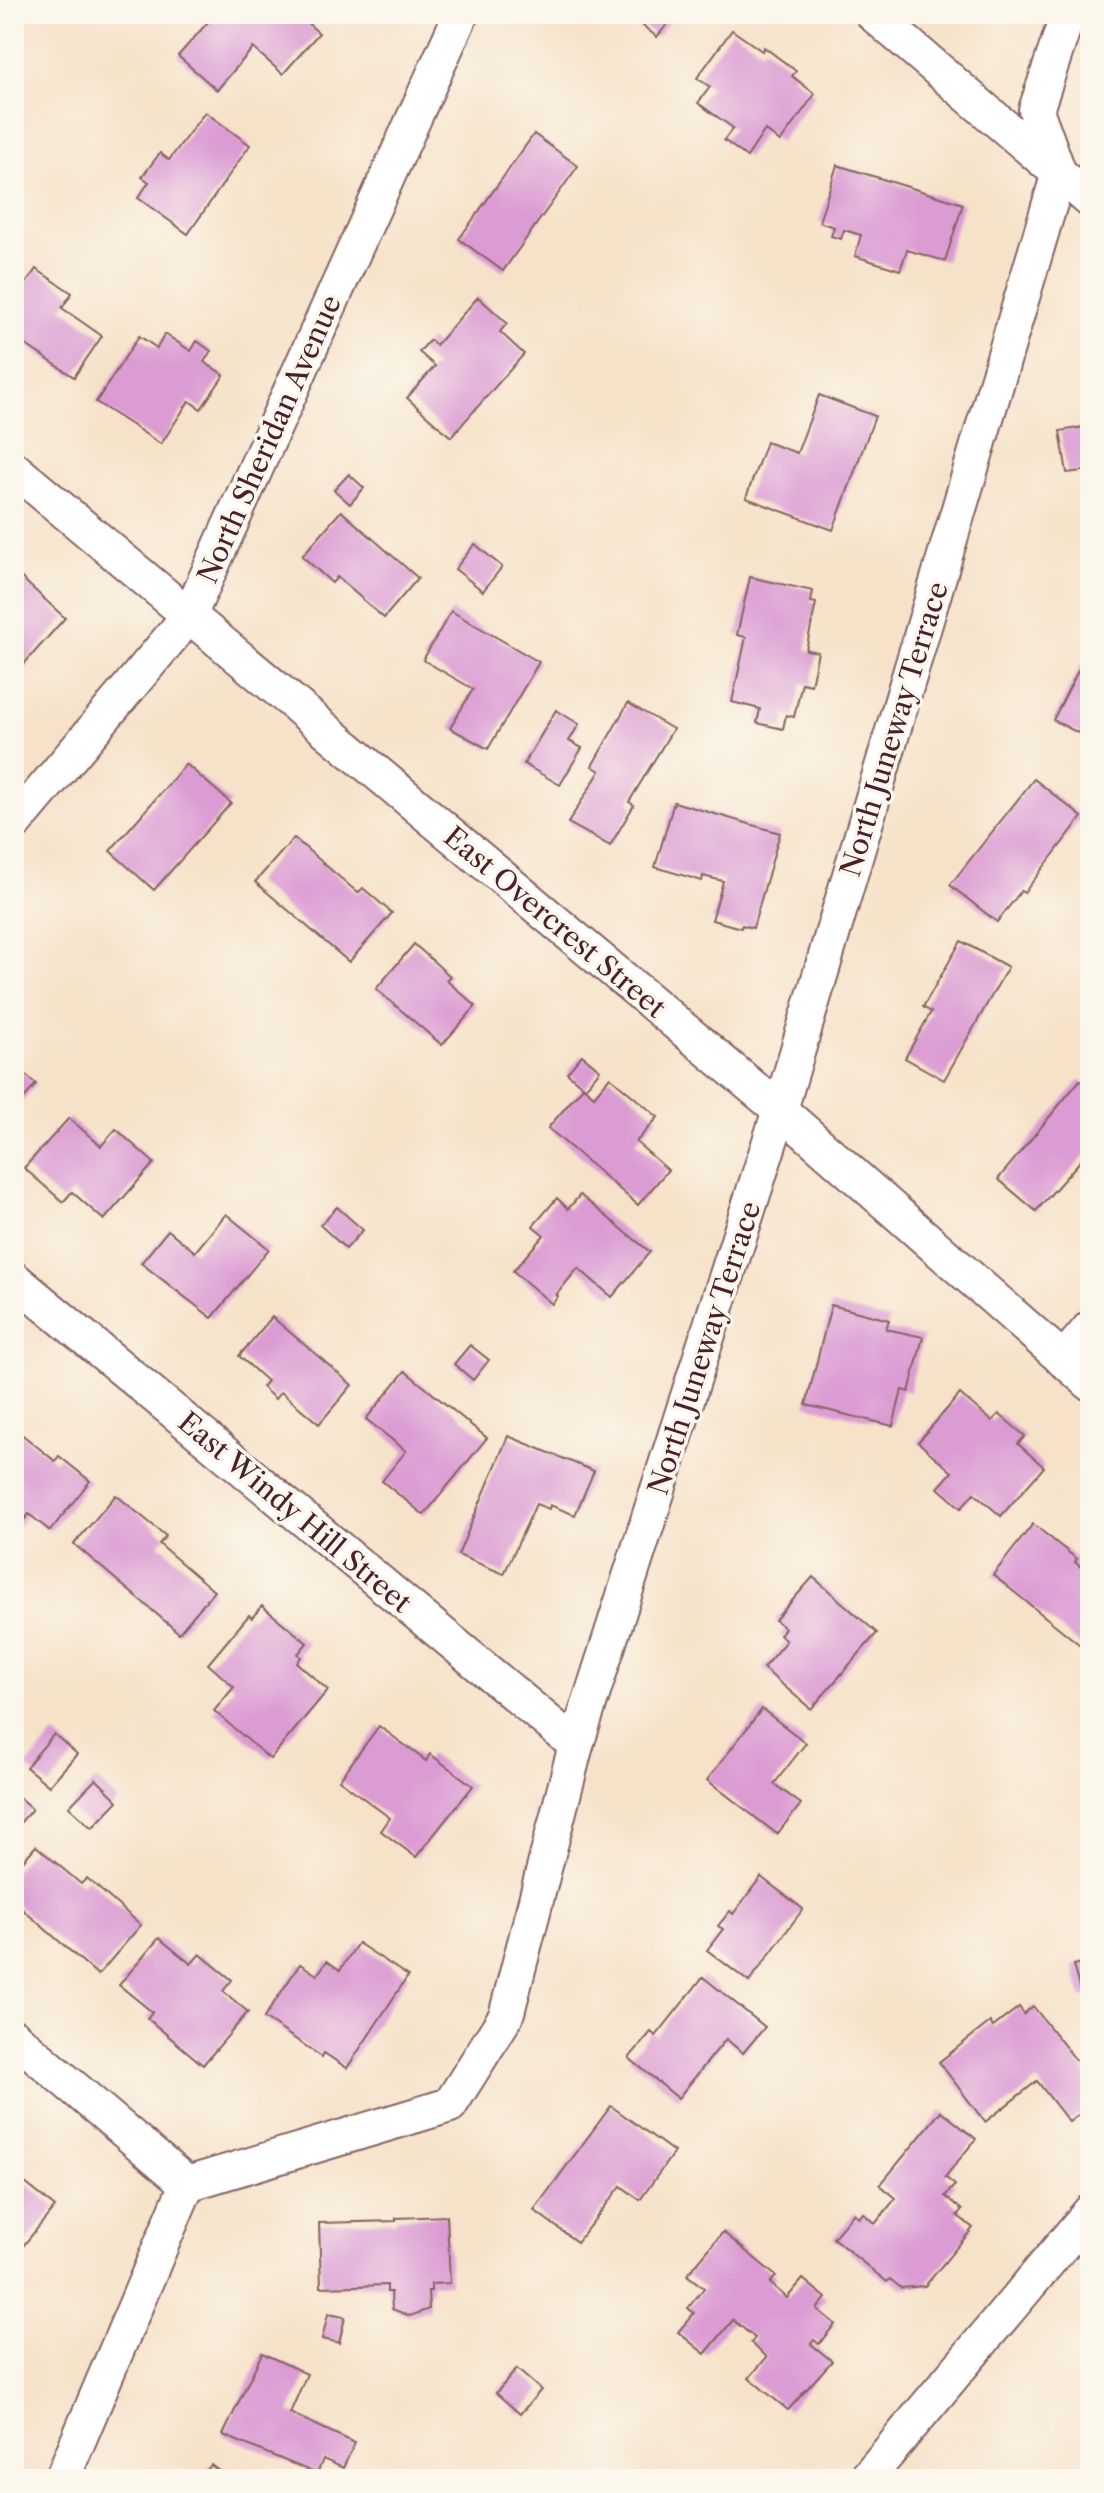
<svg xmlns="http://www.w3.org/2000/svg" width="1104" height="2493" viewBox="0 0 1104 2493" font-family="'Libre Caslon Text',serif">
	<rect width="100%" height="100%" fill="#fbf7ec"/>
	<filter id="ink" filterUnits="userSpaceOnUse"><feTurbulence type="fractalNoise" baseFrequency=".0125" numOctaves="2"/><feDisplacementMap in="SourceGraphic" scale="16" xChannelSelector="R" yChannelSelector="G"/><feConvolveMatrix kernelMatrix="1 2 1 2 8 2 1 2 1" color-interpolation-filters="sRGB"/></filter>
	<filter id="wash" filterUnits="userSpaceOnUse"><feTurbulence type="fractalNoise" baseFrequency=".006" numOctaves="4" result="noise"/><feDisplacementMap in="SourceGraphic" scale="32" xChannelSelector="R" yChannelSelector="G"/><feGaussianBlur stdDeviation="1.8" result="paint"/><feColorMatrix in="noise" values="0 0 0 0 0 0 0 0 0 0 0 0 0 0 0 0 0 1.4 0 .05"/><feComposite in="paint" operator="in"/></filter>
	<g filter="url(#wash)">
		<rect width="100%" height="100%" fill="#f6e2c9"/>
		<g id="blocks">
			<!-- building -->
			<g fill="#db9bd3">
				<polygon points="215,14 297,14 319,33 283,74 253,48 217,90 178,56"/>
				<polygon points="628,14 675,14 657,37"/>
				<polygon points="732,30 762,51 764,47 796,71 792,76 815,94 780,142 765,130 747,157 724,140 733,128 698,103 710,87 697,78"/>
				<polygon points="205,112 250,145 188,234 138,198 149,182 142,177 160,153 169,160"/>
				<polygon points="534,134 578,166 503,271 459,239"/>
				<polygon points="837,165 963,204 945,261 907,250 900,270 855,256 861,235 844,230 841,239 831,236 834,227 819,222"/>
				<polygon points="36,269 72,293 62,308 102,336 74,377 14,337 14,301"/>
				<polygon points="478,297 507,323 500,332 524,354 451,437 407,398 435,366 419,352 430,340 436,345"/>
				<polygon points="165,334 191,351 197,341 211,351 204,362 224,375 201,409 189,401 161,444 96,402 139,336 157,348"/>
				<polygon points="819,395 875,416 833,530 746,498 766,442 797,453"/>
				<polygon points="1090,426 1090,470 1067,473 1060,431"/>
				<polygon points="349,474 364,488 350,504 334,490"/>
				<polygon points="341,511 418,578 384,618 337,577 332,583 302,556"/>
				<polygon points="475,544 502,567 483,591 455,569"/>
				<polygon points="14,571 65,618 23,665 14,656"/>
				<polygon points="750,577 813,591 811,602 816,603 806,650 818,652 811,685 802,683 794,717 786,715 783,729 757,723 760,709 732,702 746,637 737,635"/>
				<polygon points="451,611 539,662 488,749 450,728 473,689 423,660"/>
				<polygon points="1090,647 1090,739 1053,720"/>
				<polygon points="628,703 673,729 629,802 634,805 610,846 568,823 600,771 592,766"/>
				<polygon points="556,710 579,724 569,741 582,748 560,785 524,764"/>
				<polygon points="186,764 231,803 154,890 110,851"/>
				<polygon points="1034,779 1082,817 1024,893 1021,891 997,922 950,885"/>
				<polygon points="674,802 780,833 753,928 742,925 741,928 712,920 723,881 703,876 702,881 655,867"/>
				<polygon points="294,838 358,893 363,888 392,913 349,962 255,882"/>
				<polygon points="961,941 1008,967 944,1080 905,1058 931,1012 923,1007"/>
				<polygon points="414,944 450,976 446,980 476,1006 442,1045 376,989"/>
				<polygon points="582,1055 600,1070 585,1088 567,1073"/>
				<polygon points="14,1065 36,1084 14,1111"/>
				<polygon points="610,1077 658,1117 636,1142 668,1170 638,1205 548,1128 583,1087 594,1096"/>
				<polygon points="1080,1080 1090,1088 1090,1150 1036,1211 998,1179"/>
				<polygon points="69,1118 101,1146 116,1129 154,1163 104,1220 72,1192 63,1202 24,1168"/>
				<polygon points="580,1195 650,1252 612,1297 578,1268 556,1295 558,1296 552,1304 513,1271 544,1235 533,1226 557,1198 568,1209"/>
				<polygon points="337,1207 363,1230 346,1249 320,1225"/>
				<polygon points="226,1214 269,1249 212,1318 141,1263 168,1230 195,1252"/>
				<polygon points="831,1305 889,1320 886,1329 923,1337 909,1392 902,1390 893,1426 806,1405"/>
				<polygon points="272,1317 352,1385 319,1424 281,1392 275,1399 262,1387 267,1381 239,1356"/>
				<polygon points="470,1345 489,1360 473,1380 454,1364"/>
				<polygon points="405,1371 487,1438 424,1515 382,1481 406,1451 366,1419"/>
				<polygon points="960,1394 992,1421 999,1414 1025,1436 1018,1444 1044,1467 1001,1516 974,1493 961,1508 938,1488 952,1472 918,1442"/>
				<polygon points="14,1428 55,1461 59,1456 90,1481 50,1531 29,1514 19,1526 14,1522"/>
				<polygon points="508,1436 594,1471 575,1515 550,1505 549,1509 536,1504 504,1574 458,1555"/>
				<polygon points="116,1495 166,1536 159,1544 214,1591 179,1633 74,1544"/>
				<polygon points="1033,1524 1077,1559 1075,1562 1090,1575 1090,1653 993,1575"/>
				<polygon points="813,1577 877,1633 811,1709 763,1668 786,1641 780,1635 785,1628 775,1620"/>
				<polygon points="262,1606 307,1643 298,1654 301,1657 297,1663 328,1690 270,1759 214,1711 234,1687 208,1664 249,1615 252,1618"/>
				<polygon points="762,1709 806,1743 774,1784 801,1804 777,1834 707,1780"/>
				<polygon points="379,1726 426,1761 430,1754 473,1786 416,1857 381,1831 390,1818 339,1780"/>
				<polygon points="54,1734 77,1754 49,1786 26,1767"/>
				<polygon points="96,1779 118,1801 92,1828 69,1807"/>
				<polygon points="14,1793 32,1809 14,1830"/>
				<polygon points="36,1846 81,1884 87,1878 141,1925 98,1975 14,1902 14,1871"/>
				<polygon points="761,1877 803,1909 749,1982 707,1950 723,1929 718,1926 730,1911 733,1914"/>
				<polygon points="159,1938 191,1964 200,1954 232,1980 223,1991 248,2012 203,2065 147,2018 152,2012 119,1985"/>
				<polygon points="358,1943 408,1976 347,2068 324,2053 322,2057 264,2018 300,1964 317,1975 327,1961 340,1970"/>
				<polygon points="1090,1961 1090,2005 1089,2005 1087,1996 1082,1998 1073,1965"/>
				<polygon points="703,1977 765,2027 743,2053 726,2039 678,2098 629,2058 651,2032 656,2036"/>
				<polygon points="1033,2006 1090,2078 1090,2106 1069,2122 1037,2081 985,2122 939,2062 990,2022 993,2027 1019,2007 1024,2014"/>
				<polygon points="611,2106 674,2152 640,2200 621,2186 577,2242 534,2210"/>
				<polygon points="941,2111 976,2139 945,2177 955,2185 945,2196 962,2210 957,2215 973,2228 925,2286 901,2288 890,2279 887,2282 833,2238 854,2213 859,2218 863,2213 875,2224 896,2198 880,2185"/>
				<polygon points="14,2174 55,2207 14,2257"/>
				<polygon points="447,2216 450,2283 431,2284 431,2291 428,2291 429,2309 410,2316 392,2309 391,2292 387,2292 387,2285 321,2287 319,2223 396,2221 396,2218"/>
				<polygon points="723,2232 776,2276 770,2283 787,2298 803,2279 826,2298 817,2309 835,2324 819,2344 814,2340 811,2344 832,2361 788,2410 749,2378 767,2357 751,2343 755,2338 733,2320 705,2354 678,2332 694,2313 688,2308 704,2288 687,2275"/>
				<polygon points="328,2314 345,2317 339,2343 322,2339"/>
				<polygon points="262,2353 307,2374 290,2413 355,2443 343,2468 323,2459 317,2474 223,2435"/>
				<polygon points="517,2369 541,2390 520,2414 496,2393"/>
				<polygon points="211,2465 229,2479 200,2479"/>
			</g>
		</g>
	</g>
	<g filter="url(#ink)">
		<use href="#blocks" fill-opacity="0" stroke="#866362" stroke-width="2"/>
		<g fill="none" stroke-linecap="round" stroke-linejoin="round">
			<defs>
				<g id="street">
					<polyline points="873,14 1090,200"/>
					<polyline points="14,469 780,1110 1090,1383"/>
					<polyline points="14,824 189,616 461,14"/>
					<polyline points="14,1279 576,1745"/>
					<polyline points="1063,1360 1090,1328"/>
					<polyline points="14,2037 187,2184"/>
					<polyline points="62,2479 187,2184 450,2105 506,2016 576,1745 780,1110 1059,173 1036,110 1068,14"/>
					<polyline points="866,2479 1090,2212"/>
				</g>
			</defs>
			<!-- street casing -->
			<use href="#street" stroke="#866362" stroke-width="38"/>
			<!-- street -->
			<use href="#street" stroke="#fff" stroke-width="34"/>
		</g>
	</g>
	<g text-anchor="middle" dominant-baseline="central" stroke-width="7" stroke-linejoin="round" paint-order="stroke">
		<!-- street labels -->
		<g font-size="28" fill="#4a1f2b" stroke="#fbf7ec">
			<text transform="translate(269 439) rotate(-66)">North Sheridan Avenue</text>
			<text transform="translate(894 729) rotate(-73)">North Juneway Terrace</text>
			<text transform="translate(555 922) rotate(40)">East Overcrest Street</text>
			<text transform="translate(704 1348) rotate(-72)">North Juneway Terrace</text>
			<text transform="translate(295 1512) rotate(40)">East Windy Hill Street</text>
		</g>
	</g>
	<!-- margin -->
	<rect width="1104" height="2493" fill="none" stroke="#fbf7ec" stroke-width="48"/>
</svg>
